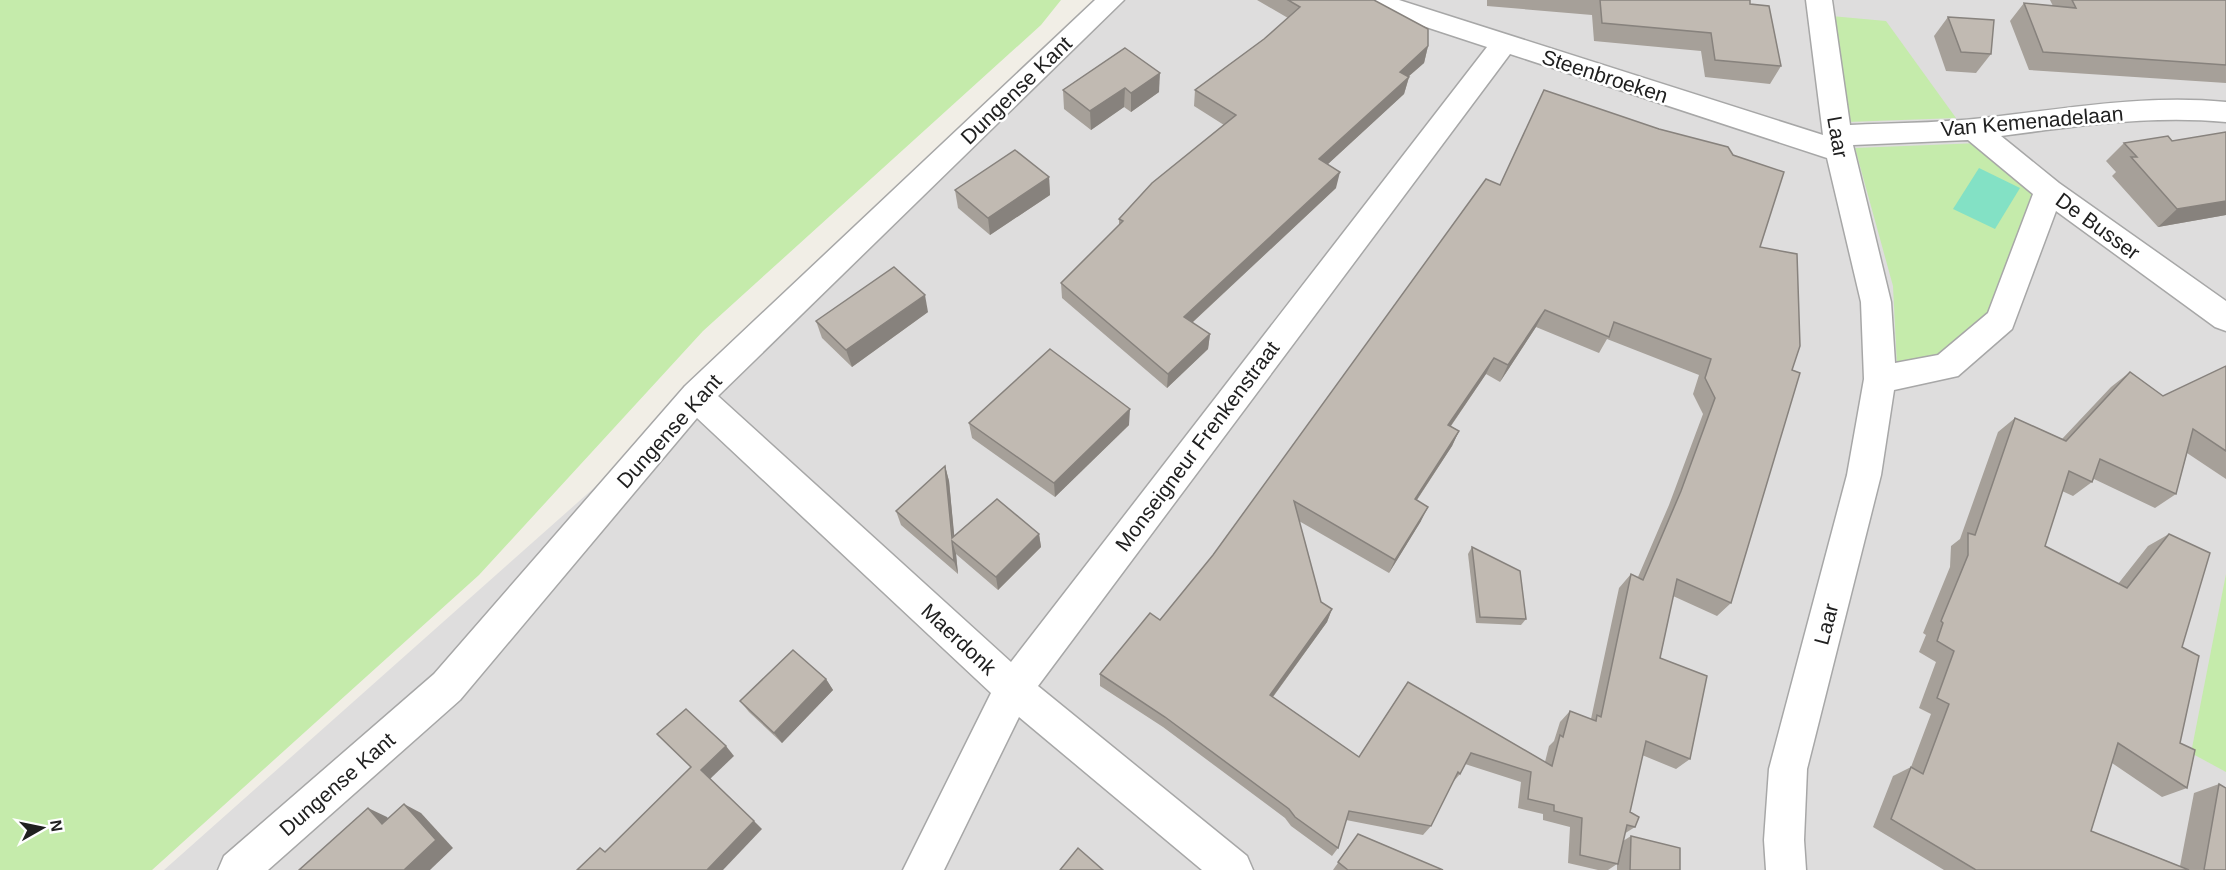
<svg xmlns="http://www.w3.org/2000/svg" width="2226" height="870" viewBox="0 0 2226 870" font-family="Helvetica,sans-serif">
	<rect width="100%" height="100%" fill="#f1eee6"/>
	<!-- residential -->
	<polygon fill="#dedddd" points="1117,0 2226,0 2226,870 164,870 711,384"/>
	<!-- grass -->
	<g fill="#c5ebab">
		<polygon points="0,0 1061,0 1041,25 703,331 479,575 152,870 0,870"/>
		<polygon points="1831,16 1886,21 1956,118 1847,122"/>
		<polygon points="1980,143 2036,192 1988,322 1939,356 1897,366 1893,286 1855,148"/>
		<polygon points="2226,574 2226,772 2191,753"/>
	</g>
	<!-- pitch -->
	<polygon fill="#83e1c5" points="1979,168 2020,188 1995,229 1953,209"/>
	<g fill="none" stroke-linecap="round" stroke-linejoin="round">
		<defs>
			<path id="minor" d="M1095 0H1124L718 396 1011 662 1487 47 1362 6 1358 0H1399L1823 135 1806 0H1832L1850 125C1891 123 1933 123 1974 119 2059 110 2140 94 2226 102V122C2150 115 2076 126 2001 136L2059 183 2226 301V331L2215 327 2056 211 2012 329 1958 376 1894 390 1881 475 1807 769 1804 840 1806 870H1766L1764 840 1769 769 1847 475 1864 379 1861 302 1827 158 1510 54 1038 686 1247 856 1253 870H1202L1019 717 944 870H903L991 693 697 418 460 700 268 870H218L224 856 434 674 685 386ZM1968 140 2033 194 1988 313 1938 355 1895 363 1891 302 1853 145Z"/>
		</defs>
		<!-- minor casing -->
		<use href="#minor" stroke="#a7a7a7" stroke-width="3"/>
		<!-- minor -->
		<use href="#minor" fill="#fff" fill-rule="evenodd"/>
	</g>
	<!-- wall -->
	<g fill="#a6a099" fill-rule="evenodd">
		<polygon points="1257,0 1374,0 1428,46 1424,63 1408,77 1409,77 1404,94 1328,164 1336,188 1192,323 1210,334 1208,349 1167,388 1062,298 1061,283 1119,225 1119,219 1224,125 1194,106 1195,90 1264,39 1288,18"/>
		<polygon points="1487,0 1750,0 1750,4 1781,66 1770,84 1705,77 1701,51 1594,41 1592,15 1487,6"/>
		<polygon points="2050,0 2226,0 2226,83 2029,70 2010,21 2024,3 2053,6"/>
		<polygon points="1948,17 1991,54 1976,73 1946,71 1934,36"/>
		<polygon points="1125,48 1159,92 1131,112 1124,107 1091,130 1064,109 1063,90"/>
		<polygon points="2226,132 2226,215 2158,227 2112,176 2116,172 2106,161 2124,143 2172,141"/>
		<polygon points="1049,177 1050,195 990,235 958,208 955,190"/>
		<path d="M1500 185 1760 247 1792 370 1731 603 1717 616 1673 596 1660 658 1690 759 1676 769 1642 755 1630 812 1635 827 1624 834 1623 841 1631 836 1680 870H1617V864L1608 870H1598L1568 863 1570 827 1543 820V814L1518 808 1521 782 1465 764 1460 774 1453 782 1431 826 1423 835 1346 820 1338 848 1332 856 1291 826 1285 818 1163 727 1100 686V674L1160 620 1213 555ZM1536 327 1599 353 1607 339 1699 375 1693 394 1703 414 1669 505 1638 577 1631 574 1619 588 1591 719 1570 711 1560 722 1554 741 1549 746 1545 762 1408 682 1359 757 1273 697 1327 622 1332 609 1321 602 1299 521 1389 573 1421 521 1417 500 1452 446 1459 431 1451 426 1486 374 1500 382Z"/>
		<polygon points="928,312 852,367 822,338 816,321"/>
		<polygon points="2226,366 2226,479 2187,453 2176,494 2155,508 2094,479 2092,482 2073,496 2062,491 2045,546 2118,584 2148,546 2169,534 2182,647 2180,743 2187,788 2162,797 2112,763 2091,831 2180,866 2194,793 2219,784 2226,870 1944,870 1873,827 1893,776 1911,767 1931,714 1919,708 1936,662 1919,652 1926,635 1923,633 1950,567 1951,546 1960,539 1998,432 2015,418 2062,439 2111,387 2130,372 2163,396"/>
		<polygon points="969,423 1129,425 1055,497 972,438"/>
		<polygon points="945,466 949,481 954,536 1039,534 1041,547 998,590 956,554 958,574 901,525 896,511"/>
		<polygon points="1472,547 1526,619 1521,625 1476,623 1468,554"/>
		<polygon points="826,679 833,690 782,743 749,712 740,701"/>
		<polygon points="1358,834 1443,870 1333,870"/>
	</g>
	<!-- shaded-wall -->
	<g fill="#87827d">
		<polygon points="1428,46 1424,63 1395,88 1400,72"/>
		<polygon points="1160,73 1159,92 1131,112 1131,93"/>
		<polygon points="1409,77 1404,94 1316,175 1319,159"/>
		<polygon points="1125,88 1124,107 1091,130 1090,111"/>
		<polygon points="1340,172 1336,188 1183,331 1184,317"/>
		<polygon points="1049,177 1050,195 990,235 988,218"/>
		<polygon points="2226,201 2226,215 2158,227 2177,209"/>
		<polygon points="925,295 928,312 852,367 846,350"/>
		<polygon points="1545,310 1536,327 1500,382 1508,365"/>
		<polygon points="1210,334 1208,349 1167,388 1168,374"/>
		<polygon points="1494,358 1486,374 1441,440 1448,425"/>
		<polygon points="1130,409 1129,425 1055,497 1054,483"/>
		<polygon points="1459,431 1452,446 1408,513 1415,499"/>
		<polygon points="945,466 949,481 955,543 953,541"/>
		<polygon points="1428,507 1421,521 1389,573 1395,560"/>
		<polygon points="1039,534 1041,547 998,590 996,577"/>
		<polygon points="952,541 956,554 958,574 954,561"/>
		<polygon points="1332,609 1327,622 1266,706 1270,695"/>
		<polygon points="826,679 833,690 782,743 774,733"/>
		<polygon points="726,746 734,756 710,779 701,770"/>
		<polygon points="404,804 421,813 453,848 430,870 404,870"/>
		<polygon points="368,808 387,817 400,833 382,824"/>
		<polygon points="754,821 762,829 723,870 707,870"/>
	</g>
	<!-- building -->
	<g fill="#c1bab2" stroke="#87827d" stroke-width="1.5" fill-rule="evenodd">
		<polygon points="1288,0 1374,0 1428,29 1428,46 1400,72 1409,77 1319,159 1340,172 1184,317 1210,334 1168,374 1061,283 1123,221 1119,219 1152,183 1236,115 1195,90 1264,39 1300,7"/>
		<polygon points="1600,0 1750,0 1750,4 1769,6 1781,66 1715,60 1711,33 1602,23"/>
		<polygon points="2072,0 2226,0 2226,65 2043,52 2024,3 2076,8"/>
		<polygon points="1948,17 1994,20 1991,54 1961,52"/>
		<polygon points="1125,48 1160,73 1131,93 1125,88 1090,111 1063,90"/>
		<path d="M1544 90 1659 129 1728 147 1733 155 1784 172 1760 247 1797 254 1800 346 1792 370 1800 373 1731 603 1677 579 1660 658 1707 676 1690 759 1646 741 1630 812 1639 817 1635 827 1627 825 1618 864 1580 855 1582 818 1554 811V805L1528 799 1531 772 1471 753 1460 774 1458 772 1431 826 1349 811 1338 848 1295 817 1289 809 1165 717 1100 674 1150 613 1160 620 1213 555 1486 179 1500 185ZM1545 310 1609 337 1614 322 1711 359 1705 378 1715 398 1681 491 1643 580 1631 574 1601 717 1597 715 1596 721 1570 711 1563 737 1560 735 1552 766 1408 682 1359 757 1270 695 1332 609 1321 602 1294 501 1395 560 1428 507 1415 499 1459 431 1448 425 1494 358 1508 365Z"/>
		<polygon points="2226,132 2226,201 2177,209 2131,157 2137,157 2124,143 2168,136 2172,141"/>
		<polygon points="1015,150 1049,177 988,218 955,190"/>
		<polygon points="894,267 925,295 846,350 816,321"/>
		<polygon points="1050,349 1130,409 1054,483 969,423"/>
		<polygon points="2226,366 2226,451 2193,429 2176,494 2100,459 2092,482 2069,471 2045,546 2127,588 2169,534 2210,553 2182,647 2199,656 2180,743 2195,750 2187,788 2118,743 2091,831 2189,870 1976,870 1891,819 1911,767 1923,774 1949,704 1937,698 1954,651 1937,641 1943,623 1941,621 1968,555 1968,533 1975,535 2015,418 2066,441 2130,372 2163,396"/>
		<polygon points="945,466 952,538 997,499 1039,534 996,577 952,541 954,561 896,511"/>
		<polygon points="1472,547 1520,571 1526,619 1480,617"/>
		<polygon points="793,650 826,679 774,733 740,701"/>
		<polygon points="686,709 726,746 701,770 754,821 707,870 577,870 600,848 605,852 691,767 657,734"/>
		<polygon points="2219,784 2226,788 2226,870 2204,870"/>
		<polygon points="404,804 436,840 404,870 299,870 368,808 382,824"/>
		<polygon points="1358,834 1443,870 1348,870 1338,862"/>
		<polygon points="1631,836 1680,848 1680,870 1630,870"/>
		<polygon points="1078,848 1103,870 1060,870"/>
	</g>
	<g text-anchor="middle" dominant-baseline="central" stroke-width="5" stroke-linejoin="round" paint-order="stroke">
		<!-- street labels -->
		<g font-size="21" fill="#202020" stroke="#fff">
			<text transform="translate(1605 76) rotate(18)">Steenbroeken</text>
			<text transform="translate(1016 90) rotate(-44)">Dungense Kant</text>
			<text transform="translate(2032 121) rotate(-5)">Van Kemenadelaan</text>
			<text transform="translate(1838 137) rotate(80)">Laar</text>
			<text transform="translate(2098 226) rotate(36)">De Busser</text>
			<text transform="translate(669 431) rotate(-48)">Dungense Kant</text>
			<text transform="translate(1197 446) rotate(-53)">Monseigneur Frenkenstraat</text>
			<text transform="translate(1826 624) rotate(-75)">Laar</text>
			<text transform="translate(959 639) rotate(43)">Maerdonk</text>
			<text transform="translate(337 784) rotate(-41)">Dungense Kant</text>
		</g>
	</g>
	<!-- north arrow -->
	<g transform="translate(42 828) rotate(81)" stroke="#ffffff" stroke-width="4.5" paint-order="stroke">
	<path d="M0-4.5L10 22L0 15L-10 22Z" fill="#202020"/>
	<text y="-9" font-size="16" font-weight="bold" text-anchor="middle" fill="#202020">N</text>
	</g>
</svg>
